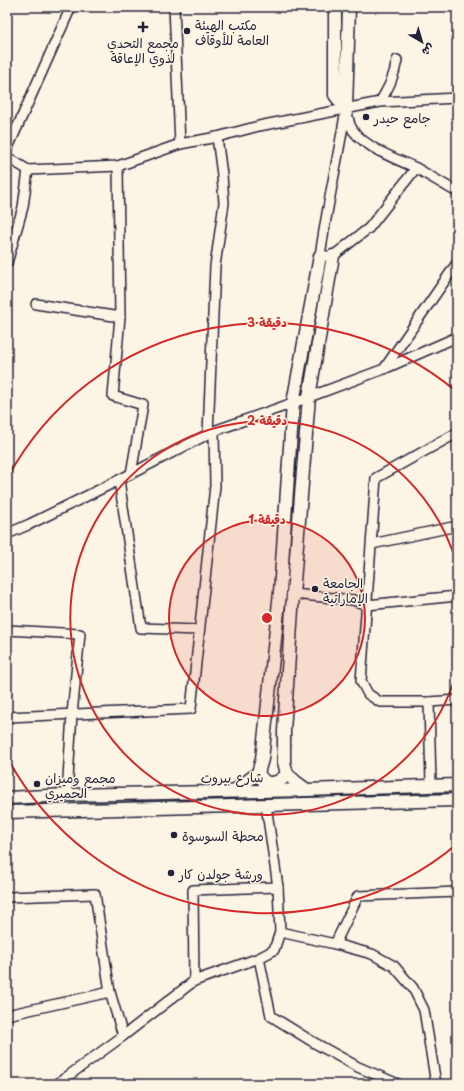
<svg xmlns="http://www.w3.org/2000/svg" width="464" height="1091" viewBox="0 0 464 1091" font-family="'Playpen Sans','Playpen Sans Arabic',sans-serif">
	<rect width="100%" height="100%" fill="#fcf5e5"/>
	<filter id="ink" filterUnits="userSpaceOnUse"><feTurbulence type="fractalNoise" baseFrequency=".025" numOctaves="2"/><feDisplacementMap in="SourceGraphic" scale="8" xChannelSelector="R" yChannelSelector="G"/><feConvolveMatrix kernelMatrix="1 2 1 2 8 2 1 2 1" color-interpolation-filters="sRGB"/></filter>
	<g filter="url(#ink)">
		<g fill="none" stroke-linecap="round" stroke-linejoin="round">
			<defs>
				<g id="street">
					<polyline points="174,7 180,144"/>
					<path d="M380 102C389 87 394 77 397 60"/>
					<path d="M346 109C338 158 327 207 320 256H333L369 228 416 168 457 192"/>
					<path d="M347 113C348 117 349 121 350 125 359 146 397 159 416 168"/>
					<polyline points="7,150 71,7"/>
					<polyline points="7,157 28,170 118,166 180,144 217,137 259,126 380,102 457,98"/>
					<polyline points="118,166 120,317 113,396 143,405 131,474"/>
					<polyline points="7,263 23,207 28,170"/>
					<polyline points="36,304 120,317"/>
					<polyline points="384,369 457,263"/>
					<polyline points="457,433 376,478 361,681 368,694 380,702 429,702 457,700"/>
					<polyline points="208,434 215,266 224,203 222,175 217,137"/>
					<polyline points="119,480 141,628 198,630"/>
					<polyline points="7,534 30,524 119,480 214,431 293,403 384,369 457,337"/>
					<polyline points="372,544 457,526"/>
					<polyline points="293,594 353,600 367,605 457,596"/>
					<polyline points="7,630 80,634 72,714 67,795"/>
					<polyline points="429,702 431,785"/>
					<polyline points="7,717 191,709 215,486 214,431"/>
					<polyline points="266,805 278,887 280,932 335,944 372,954 394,966 413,988 424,1010 436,1084"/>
					<polyline points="7,897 95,894 110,992 123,1036"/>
					<polyline points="335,944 358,896 457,892"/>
					<polyline points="259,958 271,1016 313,1042 358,1067 398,1084"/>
					<polyline points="194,981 193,890 278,887"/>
					<polyline points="7,1015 110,992"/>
					<polyline points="57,1084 123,1036 194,981 259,958 274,950 280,932"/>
				</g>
				<g id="secondary">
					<polyline points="335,7 335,95 346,109"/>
					<polyline points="346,109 349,7"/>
					<path d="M258 773C259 775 262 779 264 781 273 786 281 781 287 774"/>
					<polyline points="307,790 296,782 287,774 284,762 284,731 293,594 309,397 333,256"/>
					<polyline points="234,791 258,773 262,759 280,592 293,403 320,256"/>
					<polyline points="7,798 67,795 307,790 457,785"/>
					<polyline points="7,812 457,800"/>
				</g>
			</defs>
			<!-- street casing -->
			<use href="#street" stroke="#22223b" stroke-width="12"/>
			<!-- secondary casing -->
			<use href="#secondary" stroke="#22223b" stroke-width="15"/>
			<!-- street -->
			<use href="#street" stroke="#fcf5e5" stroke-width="9"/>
			<!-- secondary -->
			<use href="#secondary" stroke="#fcf5e5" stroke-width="12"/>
		</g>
	</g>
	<!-- distance rings -->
	<circle cx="267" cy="618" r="98" fill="#d62828" fill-opacity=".12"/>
	<g fill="none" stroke="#d62828" stroke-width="2">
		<circle cx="267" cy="618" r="98"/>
		<path d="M457 671A197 197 0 1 1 457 565"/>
		<path d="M457 844A295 295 0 0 1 8 759M8 477A295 295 0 0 1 457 392"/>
	</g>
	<!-- markers -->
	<g fill="#22223b" stroke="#fcf5e5" stroke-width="1.5">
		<path d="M141 21h4v4h4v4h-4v4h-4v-4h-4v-4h4z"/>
		<circle cx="187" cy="31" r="4"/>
		<circle cx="366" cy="117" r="4"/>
		<circle cx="315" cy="589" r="4"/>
		<circle cx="37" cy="784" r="4"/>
		<circle cx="174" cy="835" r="4"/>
		<circle cx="171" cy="873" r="4"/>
	</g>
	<g text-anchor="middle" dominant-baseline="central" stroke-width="3" stroke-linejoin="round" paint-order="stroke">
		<!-- poi labels -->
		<g font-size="13" fill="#22223b" stroke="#fcf5e5" text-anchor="start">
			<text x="195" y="24">مكتب الهيئة<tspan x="195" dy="15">العامة للأوقاف</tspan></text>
			<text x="143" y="42" text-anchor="middle">مجمع التحدي<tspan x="143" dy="15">لذوي الإعاقة</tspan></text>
			<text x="374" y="117">جامع حيدر</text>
			<text x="323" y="582">الجامعة<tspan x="323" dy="15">الإماراتية</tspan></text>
			<text x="45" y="777">مجمع وميزان<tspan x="45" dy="15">الحميري</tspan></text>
			<text x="182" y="835">محطة السوسوة</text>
			<text x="179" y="873">ورشة جولدن كار</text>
		</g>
		<!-- street labels -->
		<g font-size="13" fill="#22223b" stroke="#fcf5e5">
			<text transform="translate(232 777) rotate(-1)">شارع بيروت</text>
		</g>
	</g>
	<circle cx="267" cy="618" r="6" fill="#d62828" stroke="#fcf5e5" stroke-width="2"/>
	<g font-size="12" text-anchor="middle" font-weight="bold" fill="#d62828" stroke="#fcf5e5" stroke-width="3" stroke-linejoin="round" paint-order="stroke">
		<text x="267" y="327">3 دقيقة</text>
		<text x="267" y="425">2 دقيقة</text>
		<text x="267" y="524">1 دقيقة</text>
	</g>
	<!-- margin -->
	<rect width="464" height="1091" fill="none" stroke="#fcf5e5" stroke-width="24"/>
	<rect x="12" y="12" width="440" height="1067" fill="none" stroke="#22223b" stroke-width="1.5" filter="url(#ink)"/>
	<!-- north arrow -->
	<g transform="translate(422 42) rotate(142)" stroke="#fcf5e5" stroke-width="3" paint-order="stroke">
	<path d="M0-3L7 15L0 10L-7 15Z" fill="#22223b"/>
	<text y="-6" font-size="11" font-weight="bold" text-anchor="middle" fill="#22223b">ش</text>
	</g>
</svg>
